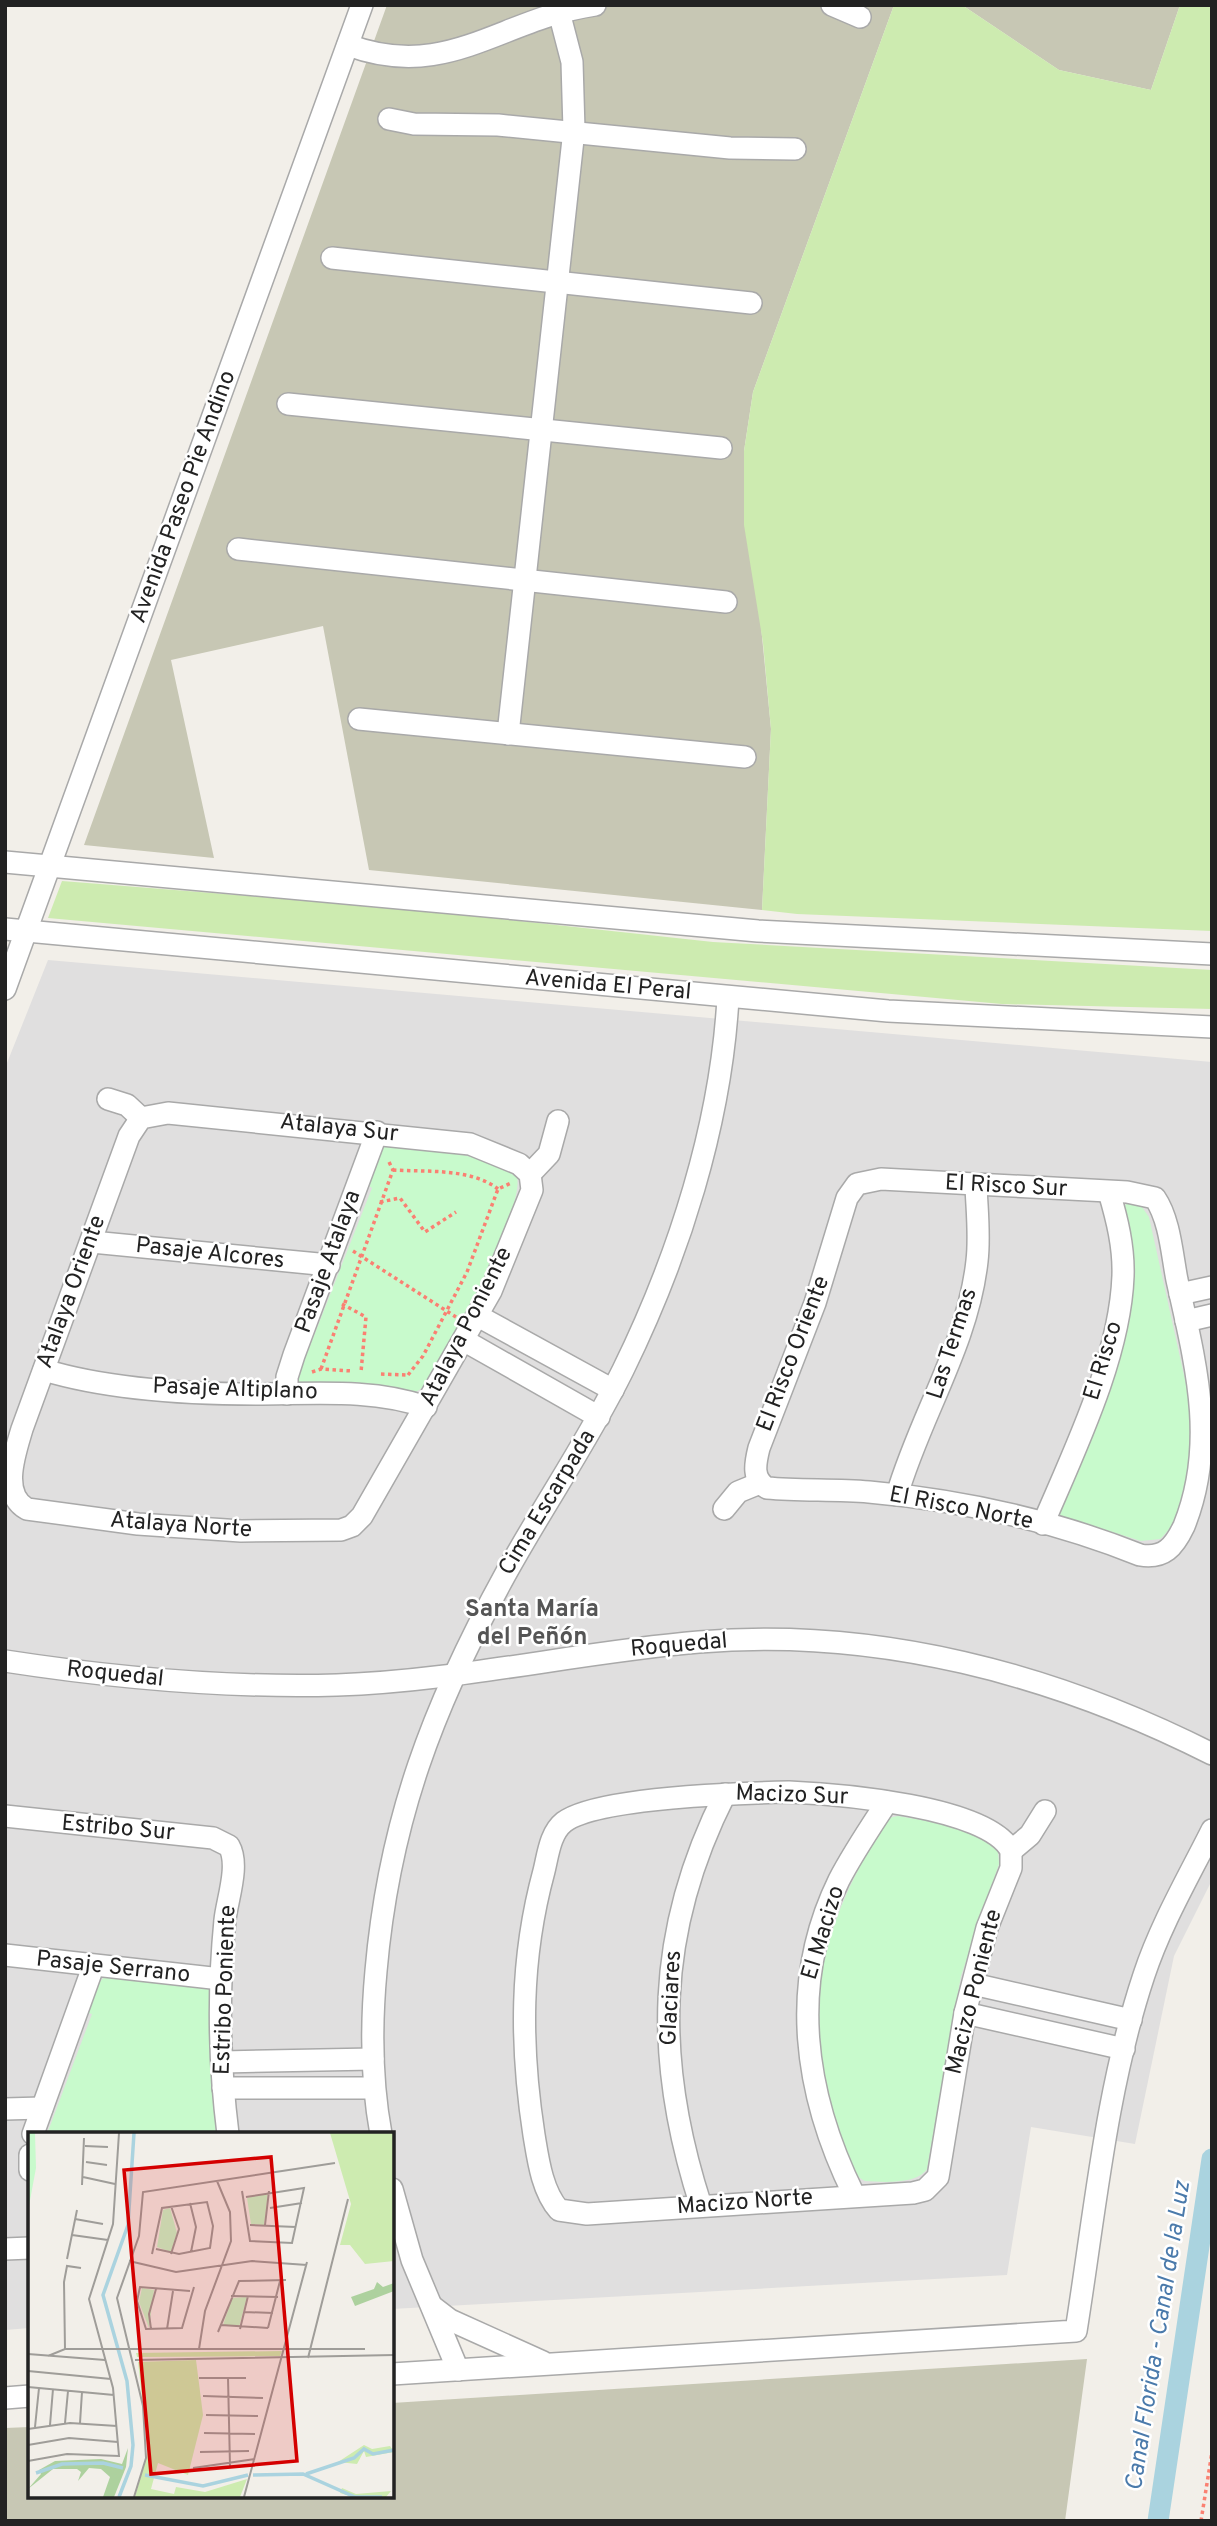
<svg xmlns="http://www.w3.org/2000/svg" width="1217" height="2526" viewBox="0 0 1217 2526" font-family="Overpass,sans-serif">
	<rect width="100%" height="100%" fill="#f2efe9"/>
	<!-- residential -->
	<polygon fill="#e0dfdf" points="48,960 1212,1062 1212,1880 1174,1956 1135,2144 1031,2127 1007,2275 392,2309 392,2134 30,2134 30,2328 5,2330 5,1068"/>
	<!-- construction -->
	<g fill="#c7c7b4">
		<polygon points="387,5 894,5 753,392 744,451 771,729 762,910 369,870 323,626 171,660 214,858 84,845"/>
		<polygon points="962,5 1180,5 1151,90 1059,70"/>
		<polygon points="1087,2359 1065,2521 5,2521 5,2428 30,2427 30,2496 392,2496 392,2403"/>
	</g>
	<!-- grass -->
	<g fill="#cdebb0">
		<polygon points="894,5 962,5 1059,70 1151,90 1180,5 1212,5 1212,931 797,914 762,910 771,729 763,643 744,525 744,451 753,392"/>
		<polygon points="62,881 400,908 713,942 1212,970 1212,1009 1002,1004 48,918"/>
	</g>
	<!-- park -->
	<g fill="#c8facc">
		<path d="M383 1145C421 1150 488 1151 517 1178 525 1205 449 1354 429 1380 423 1389 417 1392 407 1395L298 1389 295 1376 303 1351H308L372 1188 366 1184Z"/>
		<path d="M1127 1203 1142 1207 1149 1217 1191 1407C1195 1445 1191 1512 1160 1539L1141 1541 1058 1515 1094 1425 1124 1207Z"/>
		<path d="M898 1816C926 1821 980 1828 998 1852L999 1864 961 1976 927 2169C916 2185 883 2182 865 2181 850 2175 843 2145 838 2131 794 2013 824 1919 888 1818Z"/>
		<polygon points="107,1974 210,1987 210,2053 216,2134 47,2134 92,2014 84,2012 96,1986"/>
	</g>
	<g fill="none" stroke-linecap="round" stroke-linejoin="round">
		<!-- canal -->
		<polyline stroke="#aad3df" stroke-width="21" points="1158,2521 1212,2159"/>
		<defs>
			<g id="street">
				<polyline points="832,5 860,17"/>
				<path d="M348 45C447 82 500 19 595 5"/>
				<polyline points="389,119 414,124 498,125 730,148 795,149"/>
				<polyline points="332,258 751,303"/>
				<polyline points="288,404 721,448"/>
				<polyline points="238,549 726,602"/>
				<polyline points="359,719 745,757"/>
				<polyline points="508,734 574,130 572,62 559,12"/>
				<polyline points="5,862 758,931 1212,954"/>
				<polyline points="5,929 888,1011 1212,1027"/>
				<polyline points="5,989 362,5"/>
				<polyline points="108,1099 127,1105 141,1118"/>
				<path d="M168 1113 470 1144 519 1164 530 1174 532 1190 491 1291 362 1516 352 1526 341 1530 241 1531 138 1524 27 1509C0 1494 15 1453 22 1429L129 1136 141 1118Z"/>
				<polyline points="530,1174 549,1154 558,1121"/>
				<path d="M881 1179 1127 1192 1155 1198C1170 1220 1172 1255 1177 1280 1196 1365 1217 1444 1184 1526 1174 1547 1164 1559 1140 1555 1055 1521 960 1500 869 1492 835 1489 801 1491 767 1488 752 1479 755 1464 759 1448L815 1303 847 1198 857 1184Z"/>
				<polyline points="92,1242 329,1265"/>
				<polyline points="1180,1294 1212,1287"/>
				<polyline points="478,1316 613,1390"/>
				<polyline points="1186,1321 1212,1315"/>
				<polyline points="465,1341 599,1417"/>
				<path d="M44 1370C110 1390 187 1394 256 1394 311 1394 373 1388 426 1407"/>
				<polyline points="287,1394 287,1377 294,1355 377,1132"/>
				<path d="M897 1495C920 1416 968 1344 977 1261 980 1236 977 1211 976 1186"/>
				<polyline points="724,1509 738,1492 760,1483"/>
				<path d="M1043 1524C1075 1449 1120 1357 1123 1276 1124 1247 1117 1219 1109 1192"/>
				<path d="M5 1661C115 1678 226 1688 337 1685 459 1681 578 1652 699 1642 877 1627 1054 1674 1212 1754"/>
				<path d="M789 1792C836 1794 989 1806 1011 1851V1868L987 1928 965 2013 938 2177 925 2190 913 2193 587 2214 559 2210C542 2191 538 2159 534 2135 520 2045 520 1959 544 1871 548 1855 550 1833 564 1822 597 1797 744 1793 789 1792Z"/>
				<path d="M5 1816 213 1838 229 1846C240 1865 227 1900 225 1920 218 1991 219 2063 228 2134"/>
				<polyline points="1011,1851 1030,1835 1045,1811"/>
				<polyline points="5,1955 221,1979"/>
				<polyline points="973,1984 1131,2020"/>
				<polyline points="965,2013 1124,2049"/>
				<polyline points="222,2062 373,2059"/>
				<polyline points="223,2088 374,2088"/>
				<polyline points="5,2109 42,2108"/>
				<polyline points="33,2134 93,1967"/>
				<path d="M381 2134C371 2080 371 2025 376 1971 389 1821 433 1706 505 1575 543 1506 588 1441 623 1370 679 1256 721 1124 728 998"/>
				<polyline points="30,2155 30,2170"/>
				<polyline points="392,2189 412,2260 458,2370"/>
				<path d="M854 2195C804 2094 788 1984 839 1880 853 1853 870 1828 887 1802"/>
				<path d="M701 2206C654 2061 655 1932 725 1794"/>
				<polyline points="5,2249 30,2248"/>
				<polyline points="433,2307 450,2320 543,2362"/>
				<path d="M392 2374 1076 2331C1095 2212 1106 2089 1144 1975 1161 1924 1188 1878 1212 1830"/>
				<polyline points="5,2398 30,2396"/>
			</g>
		</defs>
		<!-- street casing -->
		<use href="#street" stroke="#a9a9a9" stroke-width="24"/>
		<!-- path -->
		<g stroke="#fa8072" stroke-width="3.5" stroke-dasharray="3.5 3.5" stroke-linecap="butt">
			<path d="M393 1170C426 1172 471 1168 498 1189"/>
			<polyline points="380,1202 400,1198 425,1232 456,1212"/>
			<polyline points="353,1251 456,1317"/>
			<polyline points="342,1304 366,1317 361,1372"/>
			<polyline points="321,1369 393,1170 388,1160"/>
			<polyline points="312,1372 321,1369 352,1371"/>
			<polyline points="381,1374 408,1375"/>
			<polyline points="408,1375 423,1356 467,1272 498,1189 511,1183"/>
			<polyline points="1201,2521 1212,2452"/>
		</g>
		<!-- street -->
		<use href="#street" stroke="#fff" stroke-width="21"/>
	</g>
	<g text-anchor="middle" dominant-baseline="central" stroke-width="5" stroke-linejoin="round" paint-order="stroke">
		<!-- street labels -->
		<g font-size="23" fill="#222" stroke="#fff">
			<text transform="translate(184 497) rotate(-70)">Avenida Paseo Pie Andino</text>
			<text transform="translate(608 986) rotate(5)">Avenida El Peral</text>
			<text transform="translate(339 1129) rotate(6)">Atalaya Sur</text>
			<text transform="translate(1006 1187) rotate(3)">El Risco Sur</text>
			<text transform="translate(210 1254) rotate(6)">Pasaje Alcores</text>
			<text transform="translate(329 1262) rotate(-70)">Pasaje Atalaya</text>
			<text transform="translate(72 1292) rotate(-70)">Atalaya Oriente</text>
			<text transform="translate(467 1327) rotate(-63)">Atalaya Poniente</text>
			<text transform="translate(953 1344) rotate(-72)">Las Termas</text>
			<text transform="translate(794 1354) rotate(-69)">El Risco Oriente</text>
			<text transform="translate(1104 1361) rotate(-73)">El Risco</text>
			<text transform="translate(235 1390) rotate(2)">Pasaje Altiplano</text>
			<text transform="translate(548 1503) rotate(-59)">Cima Escarpada</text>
			<text transform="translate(961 1509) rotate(11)">El Risco Norte</text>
			<text transform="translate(181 1526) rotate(4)">Atalaya Norte</text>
			<text transform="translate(679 1646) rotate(-5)">Roquedal</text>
			<text transform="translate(115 1675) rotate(6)">Roquedal</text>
			<text transform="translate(792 1796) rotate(2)">Macizo Sur</text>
			<text transform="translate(118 1829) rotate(5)">Estribo Sur</text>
			<text transform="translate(824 1933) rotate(-73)">El Macizo</text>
			<text transform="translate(113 1968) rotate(6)">Pasaje Serrano</text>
			<text transform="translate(226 1990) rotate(-88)">Estribo Poniente</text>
			<text transform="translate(975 1992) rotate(-76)">Macizo Poniente</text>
			<text transform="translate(672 1998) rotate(-87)">Glaciares</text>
			<text transform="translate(745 2203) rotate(-4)">Macizo Norte</text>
		</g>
		<!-- neighbourhood labels -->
		<g font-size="24" font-weight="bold" fill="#555" stroke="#fff">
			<text x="532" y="1610">Santa María<tspan x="532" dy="28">del Peñón</tspan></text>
		</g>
		<!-- water labels -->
		<g font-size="24" font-style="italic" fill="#4a7aab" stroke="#fff">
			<text transform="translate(1159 2336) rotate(-81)">Canal Florida - Canal de la Luz</text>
		</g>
	</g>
	<!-- overview -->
	<g transform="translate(28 2132)">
		<rect width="366" height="366" fill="#f2efe9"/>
		<path d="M302 1H366V129L337 132 322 113H312L323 72ZM254 219 252 224 109 225 108 221ZM168 228 175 283 160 343 130 331 123 357 146 362 148 355 177 360 219 347 212 365H107L120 319 110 230ZM336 313 344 317 362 314 366 320 338 325 336 319 329 332 310 330ZM314 356 328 362 363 359 358 365H325L312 361Z" fill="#cdebb0"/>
		<path d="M349 150 355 155 366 151V159L327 174 323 165 346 157ZM100 316 98 335 86 365H75L82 345 73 337 61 336 50 349 53 340 49 337H25L0 357 13 342 11 338 27 329 73 327 94 332Z" fill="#add19e"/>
		<path d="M0 1H7L8 36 0 79ZM240 61 236 93 223 92 219 66ZM142 76 149 101 143 120 129 115 135 78ZM114 156 126 158 121 196 111 170ZM219 165 211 195 195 193 204 166Z" fill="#c8facc"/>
		<path fill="none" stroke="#aad3df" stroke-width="3.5" d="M8 341 34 332 75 331 95 336M278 342 326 326 336 317 345 322 366 318M117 343 175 354 220 343M225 343 275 342 327 365H354M91 365 103 334 105 313 99 249 75 163 100 93 106 1"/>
		<path fill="none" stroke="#9f9d99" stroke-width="2" d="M57 14 80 15M58 30 79 33M55 45 87 52M54 53 56 6M214 59 222 109 264 111 276 56 218 65M162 71 168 95 163 120M143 74 151 97 143 122M242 76 274 71M47 87 75 92M222 93 268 95M237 93 241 59M44 103 80 108M124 122 134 76 179 70 185 94 182 116 151 122 128 117M39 127 49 78M101 129 148 140 224 129 279 133M162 159 112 155 109 169 118 197 154 196 166 155M203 164 250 165M216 180 245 181M193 193 240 196M240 196 252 149M123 197 121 182 128 157M139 197 145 159M212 197 220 164M190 200 211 149 258 148M37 217 36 150 39 134 53 136M171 217 177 179 203 109 202 80 189 49M0 222 77 228M20 224 37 217H337M280 226 320 67M107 228 366 223M0 239 83 247M171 246H218M200 246 202 334M0 255 86 263M175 264 235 266M178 283 230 284M37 291 40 259M52 291 54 260M22 293 25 257M7 295 11 256M0 297 42 291 89 294M176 301 227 302M0 313 41 306 90 310M172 320 221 319M0 329 39 322 91 324 85 256 61 167 85 92 91 1M165 336 227 327M106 365 118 326 115 274 89 166 111 104 115 60 307 31M216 365 279 130"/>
		<path fill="#d40000" fill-opacity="0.15" stroke="#d40000" stroke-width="3.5" d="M243 25 269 329 123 342 96 38Z"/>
		<rect width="366" height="366" fill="none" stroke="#222" stroke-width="3.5"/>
	</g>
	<!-- border -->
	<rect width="1217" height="2526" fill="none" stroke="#222222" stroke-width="14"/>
</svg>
